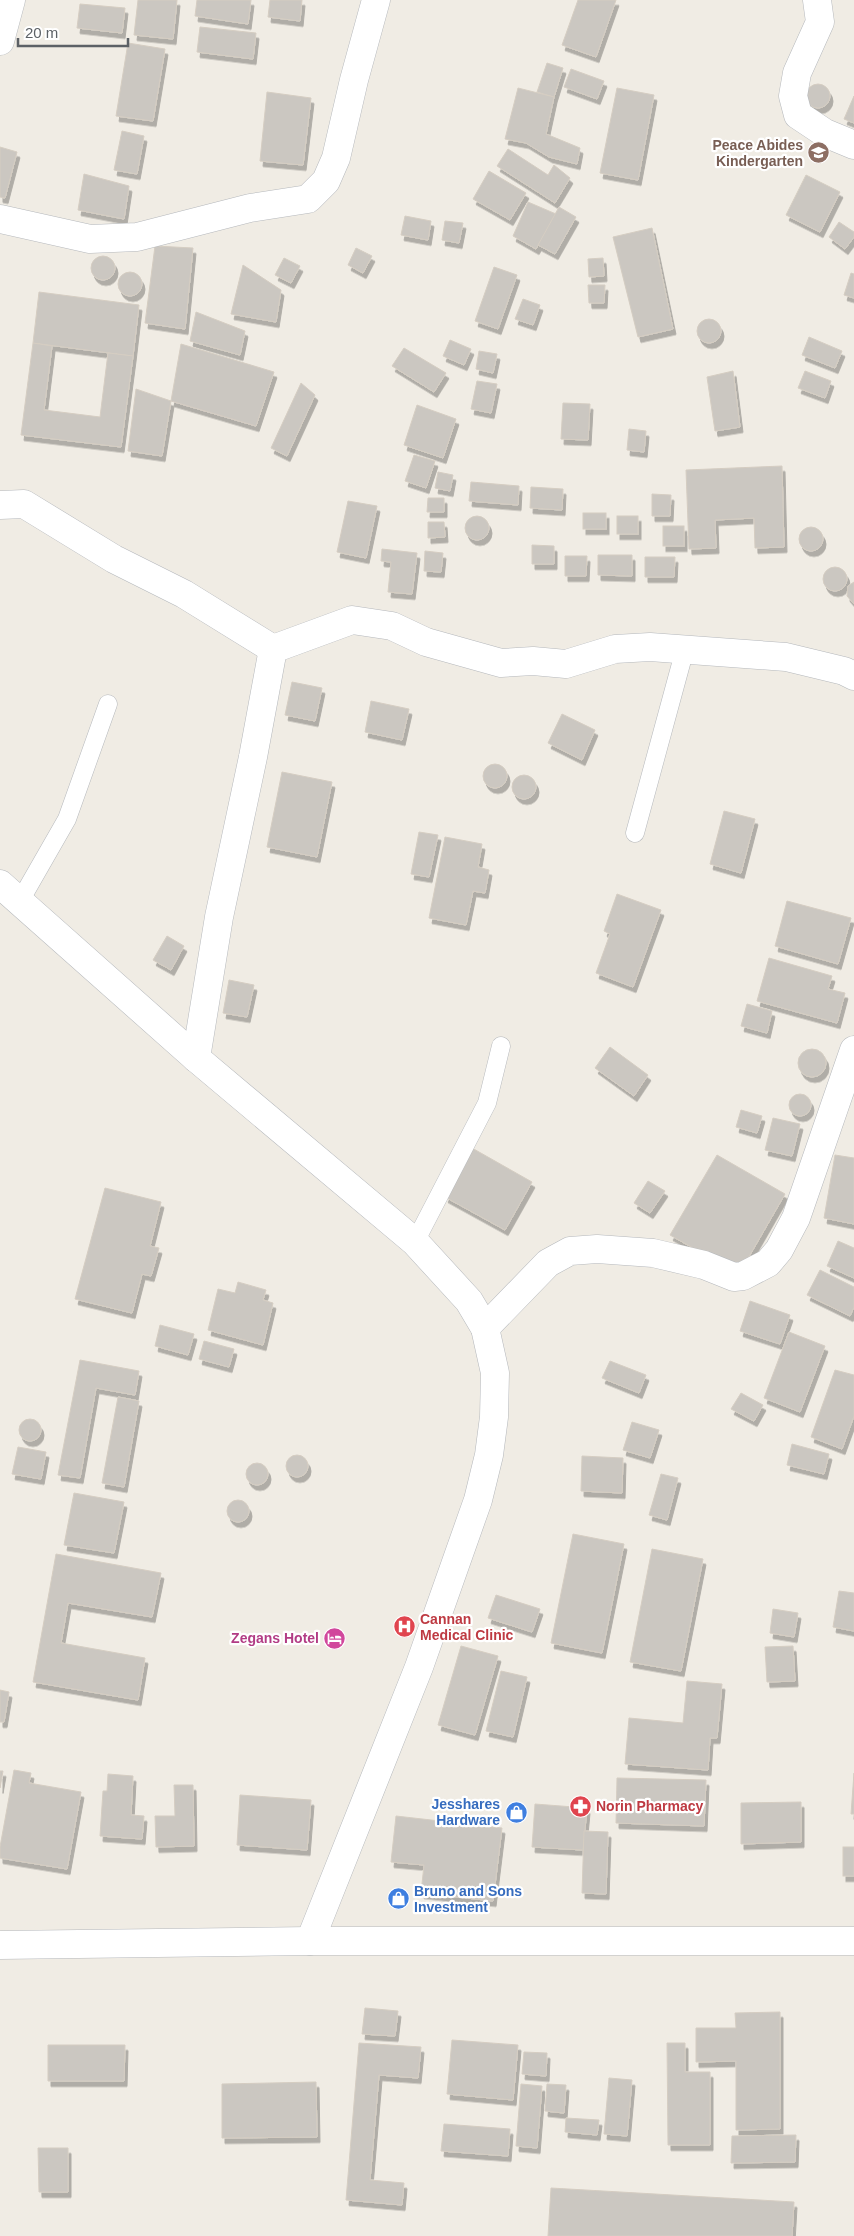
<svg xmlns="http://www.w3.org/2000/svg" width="854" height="2236" viewBox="0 0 854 2236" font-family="Helvetica,sans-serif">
	<defs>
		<filter id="shadow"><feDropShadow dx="3" dy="5.5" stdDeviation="0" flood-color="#0004"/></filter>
	</defs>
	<rect width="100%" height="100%" fill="#f0ece4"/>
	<!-- building -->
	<g fill="#cbc7c1" stroke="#d5cdc2" filter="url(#shadow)">
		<polygon points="138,0 177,0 173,39 134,35"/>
		<polygon points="197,0 251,0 248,24 195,16"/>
		<polygon points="270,0 302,0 300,21 268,17"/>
		<polygon points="578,0 616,0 596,57 562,45"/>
		<polygon points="80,4 125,8 122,33 77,28"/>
		<polygon points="200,27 256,33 253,59 197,52"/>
		<polygon points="128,43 165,49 153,121 116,116"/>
		<polygon points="547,63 563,68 554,97 537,92"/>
		<polygon points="571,69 604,81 597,99 564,87"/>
		<circle cx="818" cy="96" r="12"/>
		<polygon points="518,88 554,97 546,134 580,148 577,164 549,157 526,143 505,139"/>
		<polygon points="617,88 654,95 638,180 600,173"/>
		<polygon points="267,92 311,98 303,165 260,161"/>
		<polygon points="854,96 854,123 844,119"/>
		<polygon points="122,131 144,136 137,174 114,170"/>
		<polygon points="0,147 17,152 5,198 0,197"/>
		<polygon points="508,149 548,175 554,165 570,178 555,203 497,166"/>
		<polygon points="489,171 526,193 510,220 473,199"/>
		<polygon points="84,174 129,186 124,219 78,210"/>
		<polygon points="806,175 840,192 820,232 786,215"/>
		<polygon points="528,202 556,214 536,249 513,236"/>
		<polygon points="559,207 576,217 555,254 538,245"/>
		<polygon points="405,216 431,221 428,240 401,235"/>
		<polygon points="445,221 463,223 459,243 442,240"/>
		<polygon points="839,222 854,232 854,237 845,249 829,237"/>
		<polygon points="652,228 673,329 638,337 613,237"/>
		<polygon points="155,246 193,248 185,329 145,323"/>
		<polygon points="356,248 372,256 363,273 348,265"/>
		<circle cx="103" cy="268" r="12"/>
		<polygon points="284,258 300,266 291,283 275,275"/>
		<polygon points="603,258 604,276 589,277 588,259"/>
		<polygon points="243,265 281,290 276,322 231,314"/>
		<polygon points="494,267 517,275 498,329 475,321"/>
		<circle cx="130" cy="284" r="12"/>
		<polygon points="851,273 854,274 854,298 844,295"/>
		<polygon points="588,285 605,285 604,303 589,303"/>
		<polygon points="39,292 139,305 133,356 33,343"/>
		<polygon points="523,299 540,305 533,325 515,319"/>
		<polygon points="196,312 245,331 240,355 190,341"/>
		<circle cx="709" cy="331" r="12"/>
		<polygon points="809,337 842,351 835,368 802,355"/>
		<polygon points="450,340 471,349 464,365 443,356"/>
		<polygon points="33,343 52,346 44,410 100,417 108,353 133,356 121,447 21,435"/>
		<polygon points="181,344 274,372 256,426 171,401"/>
		<polygon points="404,348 446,373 434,392 392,366"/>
		<polygon points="479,351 497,354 493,373 476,369"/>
		<polygon points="733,371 740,427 715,431 707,377"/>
		<polygon points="805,371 831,381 825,398 798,388"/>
		<polygon points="477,381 497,384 491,413 471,409"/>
		<polygon points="301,383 315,395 287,456 271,448"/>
		<polygon points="136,389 171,401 162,456 128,451"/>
		<polygon points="563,403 590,404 588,440 561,439"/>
		<polygon points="417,405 456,419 443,458 404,445"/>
		<polygon points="629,429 646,431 644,452 627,450"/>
		<polygon points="414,455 435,461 426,488 405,481"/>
		<polygon points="782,466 784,547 755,548 754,518 715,520 716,548 689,549 686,470"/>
		<polygon points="438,472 453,475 450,491 435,488"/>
		<polygon points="471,482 519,486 518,505 469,501"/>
		<polygon points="531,487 563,489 562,510 530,508"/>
		<polygon points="652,494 671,495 670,516 652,516"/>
		<polygon points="428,498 444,498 444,512 427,512"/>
		<polygon points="348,501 377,506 366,558 337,552"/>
		<rect x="583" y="513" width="23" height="16"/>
		<circle cx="477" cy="528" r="12"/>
		<rect x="617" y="516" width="21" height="18"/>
		<polygon points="428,522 444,522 445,537 428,538"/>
		<rect x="663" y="526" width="21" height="20"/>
		<circle cx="811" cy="539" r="12"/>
		<polygon points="532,545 554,546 554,564 532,564"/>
		<polygon points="382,549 417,553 412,594 388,592 391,562 381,561"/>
		<polygon points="425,551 443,553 441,572 424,571"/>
		<polygon points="598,555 632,555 632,576 598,575"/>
		<polygon points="565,556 587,556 586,576 565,576"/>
		<polygon points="645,557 675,557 674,577 645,577"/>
		<circle cx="835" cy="579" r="12"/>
		<polygon points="854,582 854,604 847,596 848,586"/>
		<polygon points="292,682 322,688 315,721 285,715"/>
		<polygon points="371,701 409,709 402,740 365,732"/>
		<polygon points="562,714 595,730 582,760 548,743"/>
		<circle cx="495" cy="776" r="12"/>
		<polygon points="282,772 332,782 317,857 267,847"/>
		<circle cx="524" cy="787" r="12"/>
		<polygon points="724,811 755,819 741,873 710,864"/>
		<polygon points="419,832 438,835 429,877 411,874"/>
		<polygon points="445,837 482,844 478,867 489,870 485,893 473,891 466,925 429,918"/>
		<polygon points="617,894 661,910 633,987 596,973 610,934 604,931"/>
		<polygon points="787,901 851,918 838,964 775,946"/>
		<polygon points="167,936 184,946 171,970 153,960"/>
		<polygon points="769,958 832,976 828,989 845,993 837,1023 757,1001"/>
		<polygon points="229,980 254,985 247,1017 223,1013"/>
		<polygon points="747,1004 772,1011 767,1033 741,1026"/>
		<polygon points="610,1047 648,1075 634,1096 595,1068"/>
		<circle cx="812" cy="1063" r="14"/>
		<circle cx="800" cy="1105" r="11"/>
		<polygon points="741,1110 762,1116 757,1133 736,1127"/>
		<polygon points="773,1118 800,1124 792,1156 765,1150"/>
		<polygon points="472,1148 532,1182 505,1230 445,1197"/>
		<polygon points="717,1155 785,1194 739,1274 670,1235"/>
		<polygon points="835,1155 854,1158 854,1224 824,1218"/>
		<polygon points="648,1181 665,1191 650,1213 634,1203"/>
		<polygon points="105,1188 161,1202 150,1246 159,1248 151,1276 142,1274 132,1313 75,1299"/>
		<polygon points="838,1241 854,1248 854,1278 827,1266"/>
		<polygon points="820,1270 854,1287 854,1307 850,1316 807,1295"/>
		<polygon points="238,1282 266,1290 263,1300 273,1303 263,1345 208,1330 218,1289 235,1293"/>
		<polygon points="750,1301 790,1315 780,1344 740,1331"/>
		<polygon points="160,1325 194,1334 188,1355 155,1346"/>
		<polygon points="789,1332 825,1346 800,1412 764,1398"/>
		<polygon points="204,1341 234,1349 229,1367 199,1359"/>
		<polygon points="80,1360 139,1371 135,1395 96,1388 80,1478 58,1475"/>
		<polygon points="610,1361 646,1375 639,1393 602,1378"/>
		<polygon points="835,1370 854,1375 854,1416 842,1449 811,1437"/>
		<polygon points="741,1393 763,1405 754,1421 731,1409"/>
		<polygon points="118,1397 139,1401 124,1487 102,1483"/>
		<circle cx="30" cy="1430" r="11"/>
		<polygon points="632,1422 659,1430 650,1458 623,1450"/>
		<polygon points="792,1444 829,1454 824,1474 787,1465"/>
		<polygon points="18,1447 46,1452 41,1479 12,1474"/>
		<circle cx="297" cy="1466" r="11"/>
		<polygon points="582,1456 623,1458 622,1493 581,1491"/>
		<circle cx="257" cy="1474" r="11"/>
		<polygon points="661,1474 678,1478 667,1520 649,1515"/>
		<polygon points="74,1493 124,1502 114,1553 64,1545"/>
		<circle cx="238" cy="1511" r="11"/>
		<polygon points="573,1534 624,1544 602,1653 551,1643"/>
		<polygon points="652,1549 703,1559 681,1671 630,1662"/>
		<polygon points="56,1554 161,1573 152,1617 68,1603 61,1643 145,1658 138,1700 33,1682"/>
		<polygon points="839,1591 854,1593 854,1631 833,1627"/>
		<polygon points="496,1595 540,1609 532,1632 488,1618"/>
		<polygon points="773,1609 798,1613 794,1637 770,1633"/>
		<polygon points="461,1646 498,1656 475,1735 438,1725"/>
		<polygon points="793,1646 795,1681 767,1682 765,1647"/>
		<polygon points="501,1671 527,1677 513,1737 486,1731"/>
		<polygon points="687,1681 722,1684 717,1738 710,1738 708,1770 625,1764 629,1718 683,1723"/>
		<polygon points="0,1690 9,1692 4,1722 0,1722"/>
		<polygon points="14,1770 31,1773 29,1783 81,1792 67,1869 0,1858 0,1847"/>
		<polygon points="0,1771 3,1771 0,1788"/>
		<polygon points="854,1773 854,1814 851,1814"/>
		<polygon points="108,1774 133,1776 131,1815 144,1816 142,1839 100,1836 103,1791 107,1791"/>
		<polygon points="617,1778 706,1780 704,1826 616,1823"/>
		<polygon points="174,1785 193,1785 194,1846 156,1847 155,1816 175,1816"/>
		<polygon points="240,1795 311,1800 307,1850 237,1845"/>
		<polygon points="801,1802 801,1842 741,1844 741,1803"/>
		<polygon points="535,1804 587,1808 583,1850 532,1847"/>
		<polygon points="396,1816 502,1828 493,1901 421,1893 424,1865 391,1862"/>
		<polygon points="584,1831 608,1832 606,1894 582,1893"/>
		<rect x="843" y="1847" width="11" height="29"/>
		<polygon points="365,2008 398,2011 395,2036 362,2034"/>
		<polygon points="780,2012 780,2129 736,2130 736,2061 696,2062 696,2028 736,2028 735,2013"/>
		<polygon points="452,2040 518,2045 513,2100 447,2094"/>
		<polygon points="359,2043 421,2047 418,2078 379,2075 370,2180 404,2183 402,2205 346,2200"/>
		<polygon points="667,2043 685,2043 685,2072 710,2072 710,2145 668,2145"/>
		<polygon points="48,2045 125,2045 124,2081 48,2081"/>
		<polygon points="524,2052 547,2053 546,2076 522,2074"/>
		<polygon points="609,2078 632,2080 627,2136 604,2134"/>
		<polygon points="316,2082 317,2137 222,2138 222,2084"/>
		<polygon points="521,2084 542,2086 537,2148 516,2146"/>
		<polygon points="547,2084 566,2085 564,2113 545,2111"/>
		<polygon points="566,2118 599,2120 597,2135 565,2132"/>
		<polygon points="444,2124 510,2129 508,2156 441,2151"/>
		<polygon points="796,2135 795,2162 731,2163 732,2136"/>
		<polygon points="38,2148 68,2148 68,2192 39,2192"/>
		<polygon points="551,2188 794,2202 792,2236 548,2236"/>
	</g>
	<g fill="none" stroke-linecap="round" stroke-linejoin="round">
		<defs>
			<g id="service">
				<polyline points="635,833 685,649"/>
				<polyline points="20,901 67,819 108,704"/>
				<polyline points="415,1242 487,1103 501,1046"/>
			</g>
			<g id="minor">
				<polyline points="817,0 820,22 797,73 793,96 798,115 825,133 854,145"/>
				<polyline points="0,41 11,0"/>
				<polyline points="0,219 90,239 137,237 250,208 308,199 326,181 336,158 354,80 376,0"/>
				<polyline points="0,505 24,504 114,559 184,594 273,649"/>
				<polyline points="0,884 196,1058 415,1242 469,1301 485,1328 495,1373 494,1417 489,1455 478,1500 419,1667 310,1941"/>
				<polyline points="196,1058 219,917 253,757 273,649 352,620 392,626 426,642 501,663 533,661 566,664 615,649 650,647 786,657 844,671 854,676"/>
				<polyline points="485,1328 548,1263 570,1251 597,1249 653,1253 704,1265 734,1277 743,1276 768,1263 779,1250 796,1218 854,1050"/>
			</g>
			<polyline id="tertiary" points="0,1945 310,1941 854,1941"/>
		</defs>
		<!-- service casing -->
		<use href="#service" stroke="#b5b8bc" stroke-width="19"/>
		<!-- minor casing -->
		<use href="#minor" stroke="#b5b8bc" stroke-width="29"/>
		<!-- tertiary casing -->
		<use href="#tertiary" stroke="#b5b8bc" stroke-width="29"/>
		<!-- service -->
		<use href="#service" stroke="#fff" stroke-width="18"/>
		<!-- minor -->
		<use href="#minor" stroke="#fff" stroke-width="28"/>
		<!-- tertiary -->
		<use href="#tertiary" stroke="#fff" stroke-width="28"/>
	</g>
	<!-- icons -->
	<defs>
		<symbol id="school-disc" viewBox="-11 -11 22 22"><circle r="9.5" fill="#8d6e63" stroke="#fff"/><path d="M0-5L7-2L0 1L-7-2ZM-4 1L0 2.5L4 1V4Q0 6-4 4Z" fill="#fff"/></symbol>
		<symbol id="hospital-disc" viewBox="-11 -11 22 22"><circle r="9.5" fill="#e0444e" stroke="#fff"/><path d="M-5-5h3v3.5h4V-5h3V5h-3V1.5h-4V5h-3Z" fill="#fff"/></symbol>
		<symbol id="hotel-disc" viewBox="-11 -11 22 22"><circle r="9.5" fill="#d1479c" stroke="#fff"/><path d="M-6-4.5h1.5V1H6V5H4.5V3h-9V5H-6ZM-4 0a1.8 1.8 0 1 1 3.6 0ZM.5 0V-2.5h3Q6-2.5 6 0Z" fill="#fff"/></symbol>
		<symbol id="pharmacy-disc" viewBox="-11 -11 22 22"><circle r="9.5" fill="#e0444e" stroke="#fff"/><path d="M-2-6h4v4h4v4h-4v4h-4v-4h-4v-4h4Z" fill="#fff"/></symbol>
		<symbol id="shop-disc" viewBox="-11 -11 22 22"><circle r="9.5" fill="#3f7fe0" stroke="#fff"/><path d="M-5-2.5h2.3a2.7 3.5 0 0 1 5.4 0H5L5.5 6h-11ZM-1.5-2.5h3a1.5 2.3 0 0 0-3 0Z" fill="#fff"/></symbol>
	</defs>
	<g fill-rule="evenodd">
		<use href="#school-disc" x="806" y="140" width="25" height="25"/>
		<use href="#hospital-disc" x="392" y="1614" width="25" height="25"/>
		<use href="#hotel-disc" x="322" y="1626" width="25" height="25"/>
		<use href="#pharmacy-disc" x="568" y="1794" width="25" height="25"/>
		<use href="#shop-disc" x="504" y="1800" width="25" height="25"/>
		<use href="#shop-disc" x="386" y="1886" width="25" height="25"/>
	</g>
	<g text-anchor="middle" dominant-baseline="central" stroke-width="4.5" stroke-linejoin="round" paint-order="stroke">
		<!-- education labels -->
		<g font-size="14" font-weight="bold" fill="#785e54" stroke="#fff" text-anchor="end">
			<text x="803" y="145">Peace Abides<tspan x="803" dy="16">Kindergarten</tspan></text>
		</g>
		<!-- health labels -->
		<g font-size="14" font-weight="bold" fill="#be3a42" stroke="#fff" text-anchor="start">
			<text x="420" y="1619">Cannan<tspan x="420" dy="16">Medical Clinic</tspan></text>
			<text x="596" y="1806">Norin Pharmacy</text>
		</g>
		<!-- hotel labels -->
		<g font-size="14" font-weight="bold" fill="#b23c85" stroke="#fff" text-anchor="end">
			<text x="319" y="1638">Zegans Hotel</text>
		</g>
		<!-- shop labels -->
		<g font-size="14" font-weight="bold" fill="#366cbe" stroke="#fff" text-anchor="end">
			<text x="500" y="1804">Jesshares<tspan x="500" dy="16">Hardware</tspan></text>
			<text x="414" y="1891" text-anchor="start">Bruno and Sons<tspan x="414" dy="16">Investment</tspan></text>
		</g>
	</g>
	<!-- scale -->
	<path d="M18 38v8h110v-8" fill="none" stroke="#5c6166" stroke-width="2.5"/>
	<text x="25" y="38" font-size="15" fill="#5c6166" stroke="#ffffff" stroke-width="4" paint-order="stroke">20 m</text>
</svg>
